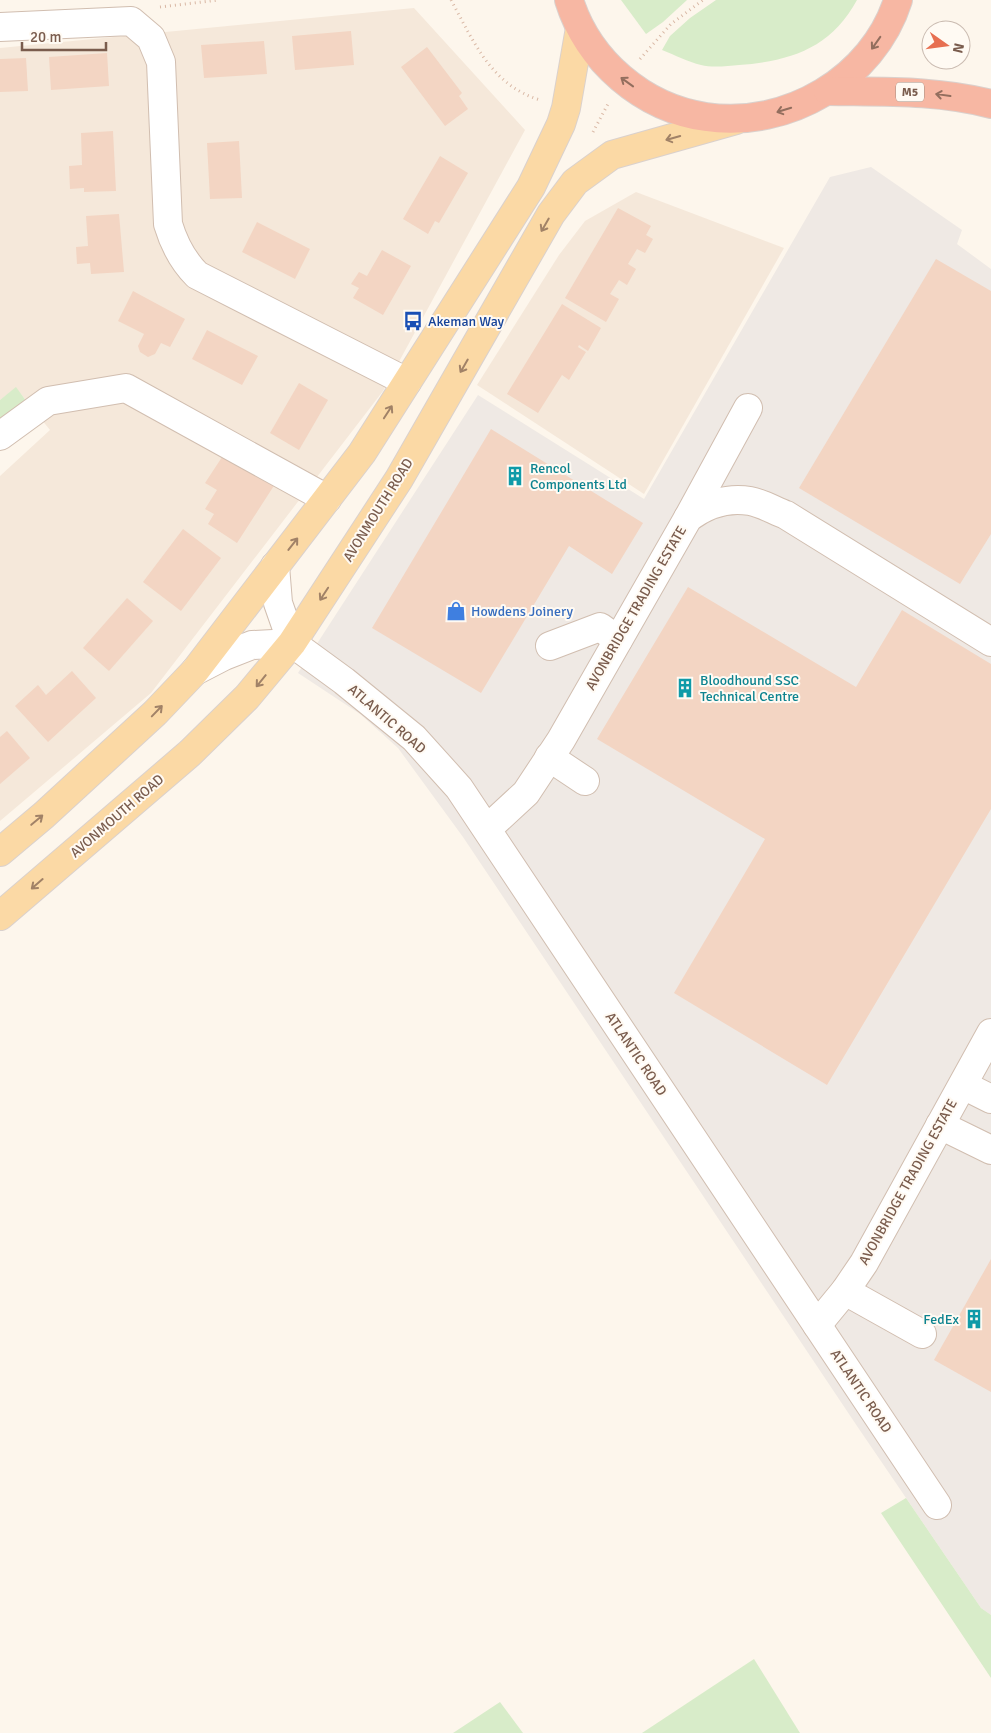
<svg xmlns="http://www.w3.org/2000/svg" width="991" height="1733" viewBox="0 0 991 1733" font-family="Signika,sans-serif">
	<rect width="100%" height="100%" fill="#fdf6ec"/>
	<!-- residential -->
	<g fill="#f5e8da">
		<polygon points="414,8 525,130 383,391 151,693 0,821 0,476 50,430 16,388 0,400 0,48"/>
		<polygon points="636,192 784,248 644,494 477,385 559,255 585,221"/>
	</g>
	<!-- industrial -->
	<polygon fill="#efe9e4" points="871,167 962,230 957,244 991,269 991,1615 981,1608 857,1426 463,837 398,748 360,714 298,673 478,395 644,499 830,177"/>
	<!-- green -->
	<g fill="#d8ecc9">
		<polygon points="621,0 687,0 663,22 646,34"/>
		<path d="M716 0H857C831 48 791 61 739 65 728 66 712 68 701 65 688 62 675 55 662 50L670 36 690 18Z"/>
		<polygon points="16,387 32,409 0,432 0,400"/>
		<polygon points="906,1498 981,1608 991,1615 991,1678 881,1513"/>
		<polygon points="754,1659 800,1733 642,1733"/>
		<polygon points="500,1702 523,1733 453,1733"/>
	</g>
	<!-- building -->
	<g fill="#f3d5c3">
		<polygon points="351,31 354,65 295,70 292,36"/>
		<polygon points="264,41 267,74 204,78 201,45"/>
		<polygon points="427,47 462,93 459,96 468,109 445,126 401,67"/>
		<polygon points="107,53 109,86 51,90 49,57"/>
		<polygon points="26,58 28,91 0,92 0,59"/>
		<polygon points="113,131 116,191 84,192 84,188 70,189 69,166 82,165 81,133"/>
		<polygon points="239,141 242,198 210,199 207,143"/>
		<polygon points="440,156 468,173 439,223 435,221 428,234 403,219"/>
		<polygon points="618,208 651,226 646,235 653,239 645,253 637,249 628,264 636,269 627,285 619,280 610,294 619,299 606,322 565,298"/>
		<polygon points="119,214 124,272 91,274 90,263 77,264 76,247 88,246 86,216"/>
		<polygon points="257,222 310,249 295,279 242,252"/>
		<polygon points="382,250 411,266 383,315 353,298 359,288 351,284 359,272 367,276"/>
		<polygon points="936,259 991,291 991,534 960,584 799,488"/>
		<polygon points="133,291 185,319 170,347 161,343 155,354 148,357 140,352 138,346 144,334 118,321"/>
		<polygon points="562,304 601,328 588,351 579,345 578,347 586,352 569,380 562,375 538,413 507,394"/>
		<polygon points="207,330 258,356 242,385 192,359"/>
		<polygon points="299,383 328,400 299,450 270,433"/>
		<polygon points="491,429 643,523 612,574 569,546 481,693 372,628"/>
		<polygon points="228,448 277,481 237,543 208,524 214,514 205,509 217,490 205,483"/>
		<polygon points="183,529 221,558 181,611 143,582"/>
		<polygon points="688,587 856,687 902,610 991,664 991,809 827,1085 674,993 765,839 597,739"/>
		<polygon points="127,598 153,621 109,671 83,648"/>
		<polygon points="72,671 96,698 48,742 15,706 38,685 46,695"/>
		<polygon points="7,731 30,758 0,784 0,737"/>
		<polygon points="991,1259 991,1392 934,1360"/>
	</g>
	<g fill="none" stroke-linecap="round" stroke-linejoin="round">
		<defs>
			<g id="minor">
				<path d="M0 27 131 21 151 38 161 62 168 224C174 244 182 260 197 275L407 382"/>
				<polyline points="0,436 48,401 126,388 327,499"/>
				<polyline points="688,518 748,408"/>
				<polyline points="275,566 278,603 292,643 344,681 414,738 459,788 937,1505"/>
				<polyline points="550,646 600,627 618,640"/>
				<polyline points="195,671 224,656 252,645 292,643"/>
				<polyline points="549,757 585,781"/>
				<path d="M487 829 526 793 561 740 688 518C705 505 727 497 750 501 762 503 775 511 786 515L991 642"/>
				<polyline points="963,1085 991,1099"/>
				<polyline points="940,1125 991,1150"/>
				<polyline points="845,1291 922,1334"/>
				<polyline points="817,1325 845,1291 864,1263 991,1033"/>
			</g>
			<g id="major">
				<polyline points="0,852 44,815 155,713 195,671 362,453 531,187 561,124 566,108 580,28"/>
				<polyline points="0,916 190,753 247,697 292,643 399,479 551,214 575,182 612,155 736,120"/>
			</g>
			<g id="highway">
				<path d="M569 0C588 61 643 108 706 117 787 129 873 79 898 0"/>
				<path d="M828 91C883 92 937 90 991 104"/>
			</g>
		</defs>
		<!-- minor casing -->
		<use href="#minor" stroke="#d1beb0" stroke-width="30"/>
		<!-- major casing -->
		<use href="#major" stroke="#dad1cd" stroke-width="30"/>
		<!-- highway casing -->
		<use href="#highway" stroke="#dad1cd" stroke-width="30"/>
		<!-- path -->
		<g stroke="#d9b8a5" stroke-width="3" stroke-dasharray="1 4" stroke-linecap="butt">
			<path d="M451 0C474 42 491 85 540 100"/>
			<polyline points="160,7 219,0"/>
			<polyline points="640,59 671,24 703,0"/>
			<polyline points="593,132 609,102"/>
		</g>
		<!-- minor -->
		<use href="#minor" stroke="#fff" stroke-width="28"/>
		<!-- major -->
		<use href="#major" stroke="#fbd9a5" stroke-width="28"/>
		<!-- highway -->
		<use href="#highway" stroke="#f7b7a3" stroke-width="28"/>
	</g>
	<!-- one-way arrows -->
	<defs><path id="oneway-shaft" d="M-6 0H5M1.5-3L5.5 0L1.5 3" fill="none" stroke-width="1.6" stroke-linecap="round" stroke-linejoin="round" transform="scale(1.25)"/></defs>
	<g stroke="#936e5e">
		<use href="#oneway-shaft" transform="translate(876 43) rotate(125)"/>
		<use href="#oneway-shaft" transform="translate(627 82) rotate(-144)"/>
		<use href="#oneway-shaft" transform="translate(943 95) rotate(-172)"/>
		<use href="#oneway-shaft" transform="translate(784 110) rotate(163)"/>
	</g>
	<g stroke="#a18267">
		<use href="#oneway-shaft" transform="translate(673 138) rotate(164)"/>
		<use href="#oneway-shaft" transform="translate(545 225) rotate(120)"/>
		<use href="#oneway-shaft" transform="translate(464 366) rotate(120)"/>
		<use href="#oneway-shaft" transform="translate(388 412) rotate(-57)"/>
		<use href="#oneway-shaft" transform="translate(293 544) rotate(-52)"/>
		<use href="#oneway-shaft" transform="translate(324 594) rotate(123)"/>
		<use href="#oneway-shaft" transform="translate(261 681) rotate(129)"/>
		<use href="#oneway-shaft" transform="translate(157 711) rotate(-46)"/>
		<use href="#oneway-shaft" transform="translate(37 820) rotate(-40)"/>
		<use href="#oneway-shaft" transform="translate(37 884) rotate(139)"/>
	</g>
	<!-- icons -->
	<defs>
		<symbol id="bus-bare" viewBox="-9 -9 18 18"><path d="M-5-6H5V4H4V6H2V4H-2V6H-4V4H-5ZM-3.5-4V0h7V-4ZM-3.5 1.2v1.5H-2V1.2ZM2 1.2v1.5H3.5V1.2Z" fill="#1a4fb4" stroke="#fffaf3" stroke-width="2.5" paint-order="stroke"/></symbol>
		<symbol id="building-bare" viewBox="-9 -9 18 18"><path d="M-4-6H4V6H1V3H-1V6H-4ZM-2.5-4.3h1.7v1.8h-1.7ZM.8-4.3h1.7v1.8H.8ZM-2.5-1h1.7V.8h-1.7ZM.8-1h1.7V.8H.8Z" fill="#0f9aa8" stroke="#fffaf3" stroke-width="2.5" paint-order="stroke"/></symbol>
		<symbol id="shop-bare" viewBox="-9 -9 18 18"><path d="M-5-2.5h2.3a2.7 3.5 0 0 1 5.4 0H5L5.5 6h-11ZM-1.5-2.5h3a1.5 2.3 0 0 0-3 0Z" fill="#3f7fe0" stroke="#fffaf3" stroke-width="2.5" paint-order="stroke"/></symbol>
	</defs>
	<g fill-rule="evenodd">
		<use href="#bus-bare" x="399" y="307" width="28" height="28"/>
		<use href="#building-bare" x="501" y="462" width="28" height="28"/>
		<use href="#shop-bare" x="442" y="597" width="28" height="28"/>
		<use href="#building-bare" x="671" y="674" width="28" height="28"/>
		<use href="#building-bare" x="960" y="1305" width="28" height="28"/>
	</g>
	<g text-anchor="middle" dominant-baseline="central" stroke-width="4" stroke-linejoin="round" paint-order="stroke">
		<!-- shield labels -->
		<rect fill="#fffaf3" stroke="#a28b7f" stroke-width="1" x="896" y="82.5" width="28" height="19" rx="4"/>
		<g font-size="12" font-weight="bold" fill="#7a5c4d">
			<text x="910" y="92">M5</text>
		</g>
		<!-- transit labels -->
		<g font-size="14" fill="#164399" stroke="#fffaf3" text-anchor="start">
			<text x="428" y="321">Akeman Way</text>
		</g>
		<!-- culture labels -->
		<g font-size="14" fill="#0d838f" stroke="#fffaf3" text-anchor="start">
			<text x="530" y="468">Rencol<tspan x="530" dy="16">Components Ltd</tspan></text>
			<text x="700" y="680">Bloodhound SSC<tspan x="700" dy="16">Technical Centre</tspan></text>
			<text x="959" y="1319" text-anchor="end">FedEx</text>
		</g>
		<!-- street labels -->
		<g font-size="14" fill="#7a5c4d" stroke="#fffaf3">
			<text transform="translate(378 510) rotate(-58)">AVONMOUTH ROAD</text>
			<text transform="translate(636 608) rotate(-60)">AVONBRIDGE TRADING ESTATE</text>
			<text transform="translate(387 719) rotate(41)">ATLANTIC ROAD</text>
			<text transform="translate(117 816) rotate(-41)">AVONMOUTH ROAD</text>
			<text transform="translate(636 1054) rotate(56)">ATLANTIC ROAD</text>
			<text transform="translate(908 1182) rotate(-61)">AVONBRIDGE TRADING ESTATE</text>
			<text transform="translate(861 1391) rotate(56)">ATLANTIC ROAD</text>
		</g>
		<!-- shop labels -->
		<g font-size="14" fill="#366cbe" stroke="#fffaf3" text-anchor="start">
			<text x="471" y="611">Howdens Joinery</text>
		</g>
	</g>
	<!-- north arrow -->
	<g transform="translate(946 45) rotate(104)"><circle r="24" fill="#fffaf3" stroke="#cabbb1"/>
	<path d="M0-4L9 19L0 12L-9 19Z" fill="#e76f51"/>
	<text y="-8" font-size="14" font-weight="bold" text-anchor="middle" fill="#7a5c4d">N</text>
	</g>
	<!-- scale -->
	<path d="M22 42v8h84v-8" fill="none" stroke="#7a5c4d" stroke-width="2.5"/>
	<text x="30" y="42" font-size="15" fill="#7a5c4d" stroke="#fffaf3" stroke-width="4" paint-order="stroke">20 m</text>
</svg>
